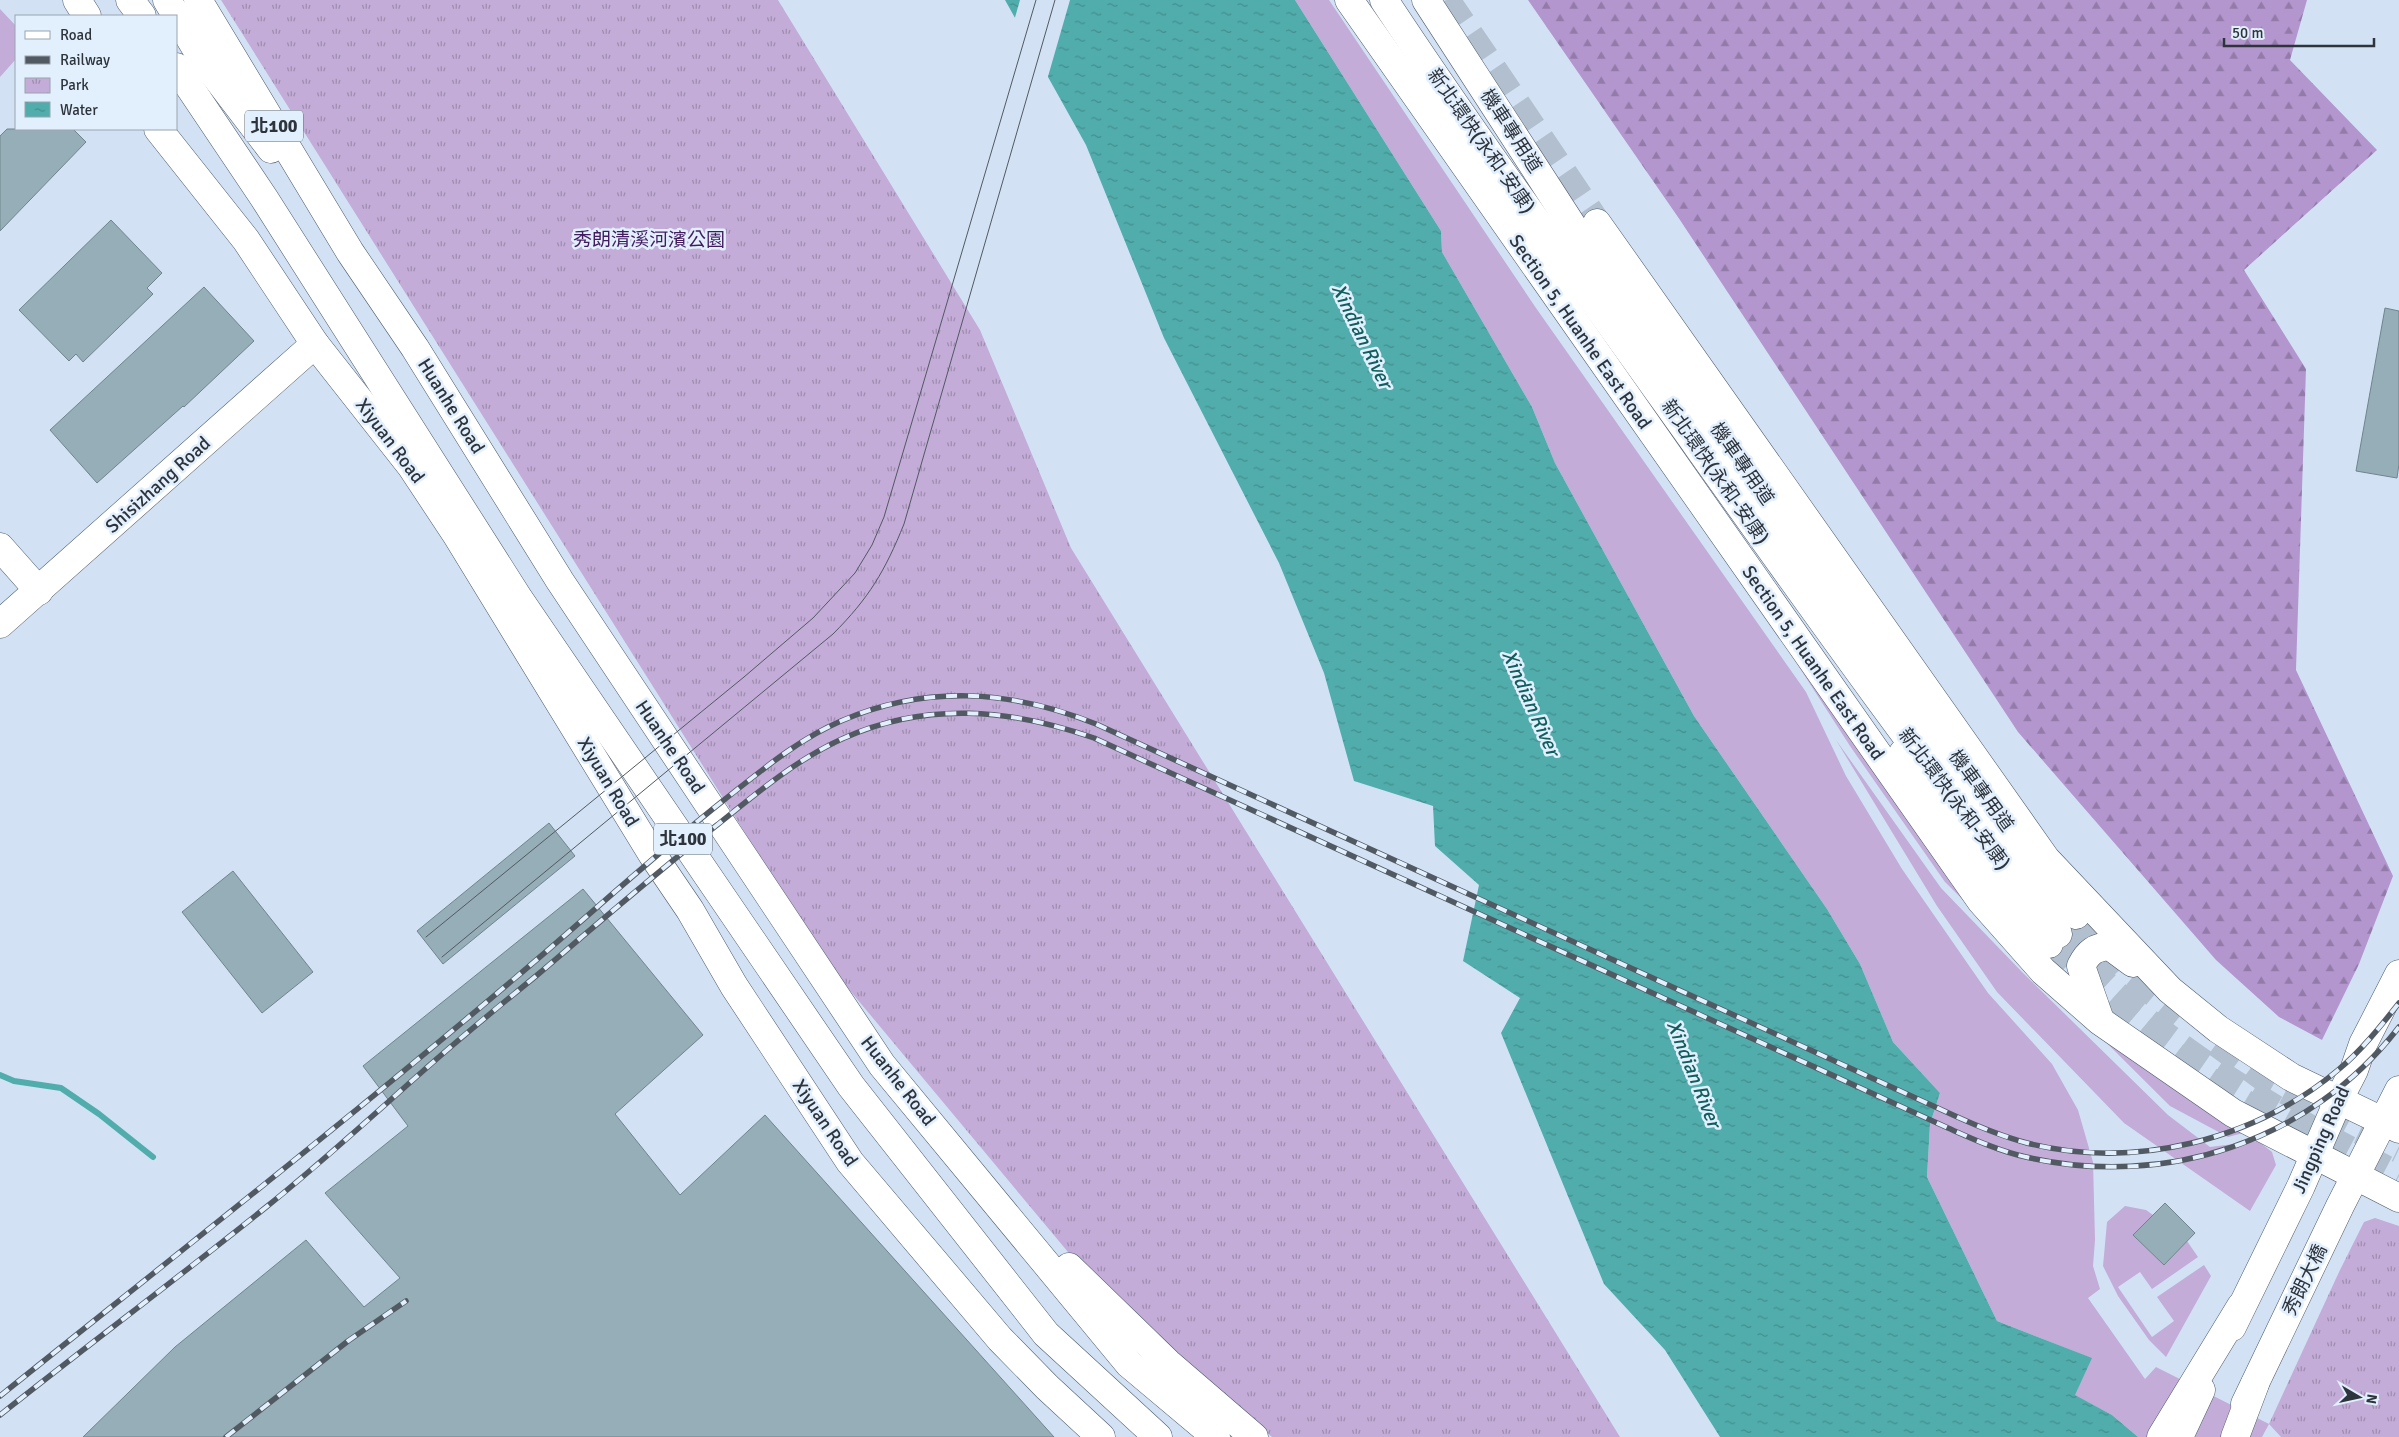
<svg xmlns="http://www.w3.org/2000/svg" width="2399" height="1437" viewBox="0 0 2399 1437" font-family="Signika,'Noto Sans TC',sans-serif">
	<defs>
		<pattern id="forest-firs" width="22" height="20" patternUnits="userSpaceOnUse" patternTransform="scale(1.25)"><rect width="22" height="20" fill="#b496cf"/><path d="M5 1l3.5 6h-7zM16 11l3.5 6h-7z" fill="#937ba9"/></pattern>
		<pattern id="park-tufts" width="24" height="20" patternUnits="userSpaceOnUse" patternTransform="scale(1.25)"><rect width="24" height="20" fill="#c3acd7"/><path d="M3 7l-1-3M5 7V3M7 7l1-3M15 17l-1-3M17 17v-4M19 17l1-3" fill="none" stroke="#9f8db0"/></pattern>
		<pattern id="water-ripples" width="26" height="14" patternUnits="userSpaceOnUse" patternTransform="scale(1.25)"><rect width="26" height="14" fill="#50adac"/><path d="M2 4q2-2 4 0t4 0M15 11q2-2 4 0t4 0" fill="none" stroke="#438e8d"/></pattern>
	</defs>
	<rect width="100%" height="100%" fill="#d2e2f4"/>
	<!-- green -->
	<g fill="#c3acd7">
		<polygon points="1295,0 1329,0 1536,308 1806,692 1846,776 1902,869 1988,993 2052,1064 2078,1110 2093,1162 2095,1240 2093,1266 2100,1289 2088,1298 2145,1379 2156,1367 2269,1424 2262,1437 2138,1437 2112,1415 2074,1395 2091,1358 1997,1321 1927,1177 1930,1124 1940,1093 1893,1042 1860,964 1827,909 1694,716 1555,463 1532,407 1442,252 1441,231"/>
		<polygon points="0,9 16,26 16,59 0,77"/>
		<polygon points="1754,597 1981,907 2243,1133 2228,1137 2170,1106 1945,882 1850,746"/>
		<polygon points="1836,740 1941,888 2022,972 2168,1115 2210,1147 2258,1141 2272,1152 2276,1165 2250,1211 2124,1123 1997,992 1937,906"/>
		<polygon points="2125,1206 2146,1210 2153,1215 2134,1235 2164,1265 2187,1241 2198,1257 2152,1289 2140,1272 2118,1287 2152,1337 2174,1321 2157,1297 2204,1265 2211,1276 2166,1357 2149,1340 2118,1296 2103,1266 2107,1222"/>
	</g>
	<!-- forest -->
	<polygon fill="url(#forest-firs)" points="1528,0 2307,0 2290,60 2377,150 2244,270 2306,369 2296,670 2393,876 2359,964 2322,1040 2279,1017 2216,960 2018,732 1680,220"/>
	<!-- park -->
	<g fill="url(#park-tufts)">
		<polygon points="221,0 778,0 980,330 1071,548 1620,1437 1272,1437 1182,1362 1068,1252 827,963"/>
		<polygon points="2375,1218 2399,1226 2399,1437 2281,1437 2269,1424 2339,1272 2364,1222"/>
	</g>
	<!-- water -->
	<polygon fill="url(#water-ripples)" points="1005,0 1295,0 1441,231 1442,252 1532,407 1555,463 1694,716 1827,909 1860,964 1893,1042 1940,1093 1930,1124 1927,1177 1997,1321 2092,1358 2075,1395 2112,1415 2138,1437 1720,1437 1665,1350 1604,1284 1501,1033 1520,998 1463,961 1479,885 1435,846 1433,806 1354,781 1324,673 1279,563 1164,338 1086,145"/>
	<!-- pier -->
	<polygon fill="#d2e2f4" points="1020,0 1070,0 1047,80 1014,21"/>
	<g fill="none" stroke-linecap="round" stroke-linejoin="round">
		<!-- stream -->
		<polyline stroke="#50adac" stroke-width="6" points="0,1075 14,1081 61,1088 99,1114 153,1157"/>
	</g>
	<!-- building -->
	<g fill="#96aeb7" stroke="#6e858e">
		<polygon points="7,129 73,129 86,142 0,231 0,136"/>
		<polygon points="111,220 162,273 147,288 153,294 83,362 76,354 69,361 19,310"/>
		<polygon points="204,287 254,341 184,407 183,406 97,483 50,430"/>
		<polygon points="2385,308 2399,311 2399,464 2397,478 2356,471"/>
		<polygon points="549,823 575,856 443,964 417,931"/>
		<polygon points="233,871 313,972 262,1013 182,912"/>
		<polygon points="583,889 703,1035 615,1114 680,1195 765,1115 1054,1437 83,1437 175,1347 306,1240 364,1307 400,1278 325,1193 408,1126 363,1066"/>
		<polygon points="2165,1203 2195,1233 2164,1265 2133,1235"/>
	</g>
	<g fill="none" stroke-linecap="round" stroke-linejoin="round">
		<!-- minor-tunnel -->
		<g stroke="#b1bfcf" stroke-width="28" stroke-dasharray="28 14" stroke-linecap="butt">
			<polyline points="2076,915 2127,971 2181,1015"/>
			<path d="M2049 944C2119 1011 2192 1078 2278 1122"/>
			<polyline points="2217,1043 2270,1082 2351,1126 2399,1149"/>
		</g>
		<!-- major-tunnel -->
		<polyline stroke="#b1bfcf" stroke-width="28" stroke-dasharray="28 14" stroke-linecap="butt" points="1446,0 1597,223"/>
		<!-- highway-tunnel -->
		<path stroke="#b1bfcf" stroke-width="28" stroke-dasharray="28 14" stroke-linecap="butt" d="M2058 934C2076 953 2094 974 2113 992 2197 1069 2298 1124 2399 1176"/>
		<defs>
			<g id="minor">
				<polyline points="77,0 87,16"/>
				<polyline points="1426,0 1588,250 1851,618 2024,850 2076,915"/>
				<polyline points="158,129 246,240 315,344 411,466 456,534 652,854 690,910 734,986 850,1162 1000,1339 1047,1387 1101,1437"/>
				<polyline points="0,547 39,591"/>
				<polyline points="0,624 315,344"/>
				<polyline points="1903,753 1970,846 2049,944"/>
			</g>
			<g id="major">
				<polyline points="1349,0 1981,901 2043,971 2100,1021 2233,1113 2399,1198"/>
				<polyline points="1597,223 2046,859 2170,990 2218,1029 2291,1077 2399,1129"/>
				<path d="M2100 1020 2081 966C2088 952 2095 947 2110 946L2133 963"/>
				<polyline points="2232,1327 2301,1186 2338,1101 2354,1070 2363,1044 2399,974"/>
				<polyline points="2245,1404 2340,1206 2399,1090"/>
				<polyline points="2179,1437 2201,1390"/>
			</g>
			<g id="highway">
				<polyline points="130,0 142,16"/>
				<polyline points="167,0 203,60 271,149"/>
				<polyline points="198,0 350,252 415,348 560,581 882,1065 1129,1364 1216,1437"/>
				<path d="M1384 0C1473 135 1569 266 1663 398 1792 579 1920 761 2058 934"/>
				<polyline points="176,67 264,198 519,599 851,1086 1046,1334 1158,1437"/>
				<polyline points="1069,1267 1168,1363 1254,1437"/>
				<polyline points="2161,1437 2241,1306"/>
				<polyline points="2235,1437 2255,1384"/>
			</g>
		</defs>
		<!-- minor casing -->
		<use href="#minor" stroke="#4b5968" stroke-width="29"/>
		<!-- major casing -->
		<use href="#major" stroke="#4b5968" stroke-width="29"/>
		<!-- highway casing -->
		<use href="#highway" stroke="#4b5968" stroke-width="29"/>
		<!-- minor -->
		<use href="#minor" stroke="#fff" stroke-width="28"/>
		<!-- major -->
		<use href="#major" stroke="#fff" stroke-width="28"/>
		<!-- highway -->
		<use href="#highway" stroke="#fff" stroke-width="28"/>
		<!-- tram -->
		<g stroke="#515962" stroke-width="1">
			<polyline points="426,937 744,677 813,618 855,573 872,545 884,517 1036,0"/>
			<path d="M442 957 833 634C869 598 885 571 904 524L1055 0"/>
		</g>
		<defs>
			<g id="rail">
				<path d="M0 1396C172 1258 345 1122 514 979 584 920 652 857 724 800 761 771 797 740 841 721 927 684 1011 690 1096 724L1953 1115C1977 1126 2001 1136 2027 1143 2134 1170 2253 1141 2338 1070 2361 1051 2380 1027 2399 1003"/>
				<path d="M0 1415C88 1345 178 1278 265 1208 320 1164 371 1117 423 1071 460 1038 498 1007 536 976 596 925 656 873 717 825 758 792 797 759 844 738 927 701 1011 709 1094 738L1948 1128C1973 1139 1999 1151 2026 1157 2166 1189 2310 1142 2399 1027"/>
				<polyline points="226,1437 348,1341 406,1301"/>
			</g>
		</defs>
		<!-- rail casing -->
		<use href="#rail" stroke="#515962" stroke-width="5.5"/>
		<!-- rail -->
		<use href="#rail" stroke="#e2effd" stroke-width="4" stroke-dasharray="11" stroke-linecap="butt"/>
	</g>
	<g text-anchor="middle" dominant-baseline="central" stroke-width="5" stroke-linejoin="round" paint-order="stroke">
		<!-- shield labels -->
		<g fill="#e2effd" stroke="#646c75" stroke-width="1">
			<rect x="245" y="110.5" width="58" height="31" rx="4"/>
			<rect x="654" y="823.5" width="58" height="31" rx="4"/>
		</g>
		<g font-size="18" font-weight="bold" fill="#2e343b">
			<text x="274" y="126">北100</text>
			<text x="683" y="839">北100</text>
		</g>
		<!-- street labels -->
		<g font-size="19" fill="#2e343b" stroke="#e2effd">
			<text transform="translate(1511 131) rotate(57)">機車專用道</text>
			<text transform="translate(1481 141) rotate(55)">新北環快(永和-安康)</text>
			<text transform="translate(1580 332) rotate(55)">Section 5, Huanhe East Road</text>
			<text transform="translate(451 406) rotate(58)">Huanhe Road</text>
			<text transform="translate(390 441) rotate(53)">Xiyuan Road</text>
			<text transform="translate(1742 464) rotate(55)">機車專用道</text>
			<text transform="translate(1715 472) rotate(55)">新北環快(永和-安康)</text>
			<text transform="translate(158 485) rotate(-42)">Shisizhang Road</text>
			<text transform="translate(1813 663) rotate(55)">Section 5, Huanhe East Road</text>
			<text transform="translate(670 747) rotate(56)">Huanhe Road</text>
			<text transform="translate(608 782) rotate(59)">Xiyuan Road</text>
			<text transform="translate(1981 791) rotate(54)">機車專用道</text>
			<text transform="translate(1954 799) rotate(53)">新北環快(永和-安康)</text>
			<text transform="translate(898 1081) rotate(52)">Huanhe Road</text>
			<text transform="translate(825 1123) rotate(56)">Xiyuan Road</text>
			<text transform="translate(2321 1140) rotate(-66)">Jingping Road</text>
			<text transform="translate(2305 1280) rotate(-64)">秀朗大橋</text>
		</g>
		<!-- park labels -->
		<g font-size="19" fill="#431b5f" stroke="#e2effd">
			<text x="649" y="240">秀朗清溪河濱公園</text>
		</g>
		<!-- water labels -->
		<g font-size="20" font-style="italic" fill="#105f5e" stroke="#e2effd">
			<text transform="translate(1362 336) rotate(64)">Xindian River</text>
			<text transform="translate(1531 703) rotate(66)">Xindian River</text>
			<text transform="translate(1694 1074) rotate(68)">Xindian River</text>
		</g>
	</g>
	<!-- legend -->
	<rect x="15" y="15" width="162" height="115" fill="#e2effd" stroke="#9aa4af"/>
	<rect x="25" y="31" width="25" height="8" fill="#ffffff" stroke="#9aa4af"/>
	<text x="60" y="40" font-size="15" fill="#2e343b">Road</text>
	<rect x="25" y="56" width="25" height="8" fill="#515962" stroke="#9aa4af"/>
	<text x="60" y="65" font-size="15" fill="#2e343b">Railway</text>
	<rect x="25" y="78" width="25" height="15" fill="url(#park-tufts)" stroke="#9aa4af"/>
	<text x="60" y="90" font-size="15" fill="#2e343b">Park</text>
	<rect x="25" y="102" width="25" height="15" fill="url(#water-ripples)" stroke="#9aa4af"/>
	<text x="60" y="115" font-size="15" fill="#2e343b">Water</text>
	<!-- north arrow -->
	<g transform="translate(2359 1397) rotate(99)" stroke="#e2effd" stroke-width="4" paint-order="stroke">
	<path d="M0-4L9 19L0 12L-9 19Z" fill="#2e343b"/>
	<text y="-8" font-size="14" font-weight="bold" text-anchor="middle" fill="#2e343b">N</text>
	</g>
	<!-- scale -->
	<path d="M2224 38v8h150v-8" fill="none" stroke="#2e343b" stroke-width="2.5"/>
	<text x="2232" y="38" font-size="15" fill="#2e343b" stroke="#e2effd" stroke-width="4" paint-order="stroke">50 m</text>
</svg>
